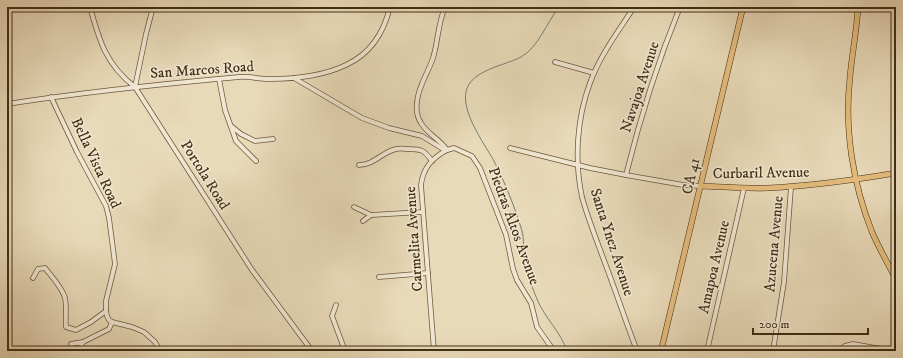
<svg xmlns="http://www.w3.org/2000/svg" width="903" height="358" viewBox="0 0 903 358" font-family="'IM FELL DW Pica',serif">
	<rect width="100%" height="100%" fill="#e8d9b8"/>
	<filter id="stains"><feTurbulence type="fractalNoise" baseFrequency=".005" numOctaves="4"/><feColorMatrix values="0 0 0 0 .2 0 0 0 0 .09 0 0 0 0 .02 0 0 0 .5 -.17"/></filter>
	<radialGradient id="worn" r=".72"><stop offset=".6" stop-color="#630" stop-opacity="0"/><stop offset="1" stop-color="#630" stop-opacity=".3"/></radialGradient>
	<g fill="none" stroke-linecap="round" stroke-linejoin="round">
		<!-- stream -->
		<path stroke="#768176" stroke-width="1" d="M559 7C547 22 538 48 521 57 506 65 477 69 468 86 457 107 484 143 494 161 505 183 515 207 522 231 524 238 523 245 524 252 526 268 530 283 537 299 544 317 561 332 567 351"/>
		<defs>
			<g id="minor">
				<path d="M90 7C99 40 106 65 135 87L252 270 312 351"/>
				<path d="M634 7C618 32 600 55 590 83 577 118 574 160 582 197 588 219 597 241 605 263 616 292 626 322 637 351"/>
				<polyline points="555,62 594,73"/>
				<polyline points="294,78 362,118 389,128 422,136 443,149 447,150 454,148 472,156 480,168 506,235 513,269 517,280 531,303 537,327 554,351"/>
				<polyline points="219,79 225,110 236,141 256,161"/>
				<polyline points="135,87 146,34 153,7"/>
				<polyline points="51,97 77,152 106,206 109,218 115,264 106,301 106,311 107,316 109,320 112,322 132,327 144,332 155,342 160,351"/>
				<path d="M7 104C84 92 161 84 239 77 249 76 259 79 269 79 294 79 323 76 346 65 370 54 384 32 390 7"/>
				<polyline points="231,126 241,134 255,141 273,139"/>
				<polyline points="510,148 590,168 626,175 683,185 701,186"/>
				<path d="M359 165C374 165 382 152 396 149 400 148 404 149 408 149 422 149 424 150 432 161"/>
				<path d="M626 175C640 118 658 61 680 7"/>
				<polyline points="354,207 371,215 423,212"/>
				<polyline points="363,221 371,215"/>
				<polyline points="379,277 428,273"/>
				<path d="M33 278 38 269 45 268C52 277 62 287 65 298 67 308 65 318 66 327L76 330 91 322 106 311"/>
				<polyline points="336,305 332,316 345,351"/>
				<polyline points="71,344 83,342 109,329 112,322"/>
				<polyline points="78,351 83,342"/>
				<path d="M434 351 421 185C423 168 432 158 447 150 440 139 427 134 421 123 417 117 416 109 417 102 418 87 428 73 433 58 438 42 438 23 445 7"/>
				<polyline points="707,351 744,188"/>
				<polyline points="773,351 784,282 791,187"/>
				<polyline points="838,351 845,346 853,344 892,351"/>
			</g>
			<g id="major">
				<path d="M858 7C857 30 852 53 850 77 844 129 853 184 872 232 879 248 888 264 896 279"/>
				<path d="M701 186C723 187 746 189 768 188 811 186 854 180 896 173"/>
				<polyline points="661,351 743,7"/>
			</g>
		</defs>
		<!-- minor casing -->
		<use href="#minor" stroke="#6b593d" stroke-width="5.5"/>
		<!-- major casing -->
		<use href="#major" stroke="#412e14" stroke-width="6"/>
		<!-- minor -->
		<use href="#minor" stroke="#f0e6d1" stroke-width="4"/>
		<!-- major -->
		<use href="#major" stroke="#e4bc7c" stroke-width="5"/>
	</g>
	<g text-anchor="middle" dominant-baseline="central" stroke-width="3" stroke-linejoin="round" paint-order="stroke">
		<!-- street labels -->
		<g font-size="15" fill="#412e14" stroke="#f0e6d1">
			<text transform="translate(202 70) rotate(-4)">San Marcos Road</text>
			<text transform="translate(640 87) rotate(-72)">Navajoa Avenue</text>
			<text transform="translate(96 163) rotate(65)">Bella Vista Road</text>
			<text transform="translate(761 173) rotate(-1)">Curbaril Avenue</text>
			<text transform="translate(205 175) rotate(58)">Portola Road</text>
			<text transform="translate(691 176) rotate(-77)">CA 41</text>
			<text transform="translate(514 226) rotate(70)">Piedras Altos Avenue</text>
			<text transform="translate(414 239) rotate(-94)">Carmelita Avenue</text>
			<text transform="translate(612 242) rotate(72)">Santa Ynez Avenue</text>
			<text transform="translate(774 244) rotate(-85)">Azucena Avenue</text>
			<text transform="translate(714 267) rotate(-77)">Amapoa Avenue</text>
		</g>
	</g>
	<!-- margin -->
	<rect width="903" height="358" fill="none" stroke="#e8d9b8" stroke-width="24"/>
	<rect x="8" y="8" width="887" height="342" fill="none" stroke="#412e14" stroke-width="2"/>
	<rect x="12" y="12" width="879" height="334" fill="none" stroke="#412e14"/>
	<!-- scale -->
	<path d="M753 328v6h115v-6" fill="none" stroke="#412e14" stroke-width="2"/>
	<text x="759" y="328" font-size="12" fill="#412e14" stroke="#f0e6d1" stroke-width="3" paint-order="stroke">200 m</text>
	<rect width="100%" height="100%" filter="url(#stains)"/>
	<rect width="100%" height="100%" fill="url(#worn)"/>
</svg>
